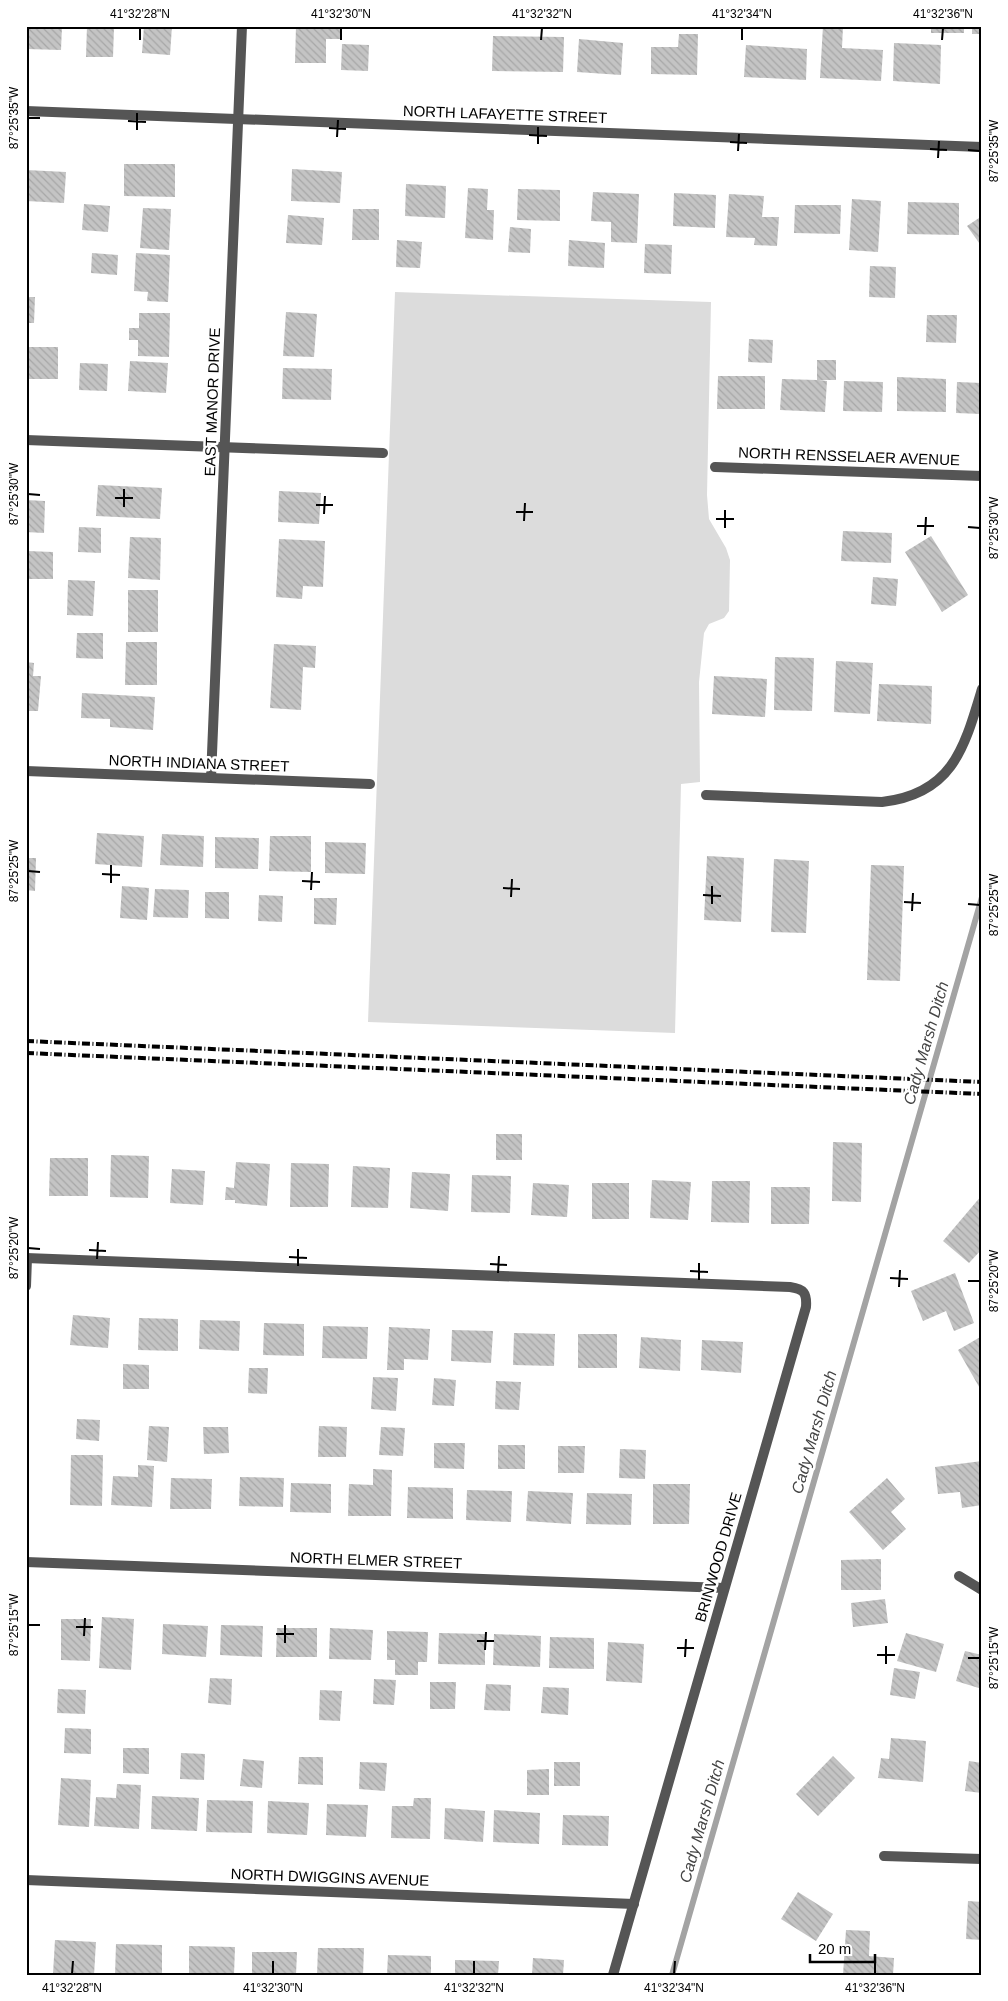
<svg xmlns="http://www.w3.org/2000/svg" width="1008" height="2001" viewBox="0 0 1008 2001" font-family="Helvetica,sans-serif">
	<defs>
		<pattern id="building-back-hatch" width="6" height="6" patternUnits="userSpaceOnUse" patternTransform="scale(1.25)"><rect width="6" height="6" fill="#c4c4c4"/><path d="M-1 5l2 2M0 0l6 6M5-1l2 2" fill="none" stroke="#a7a7a7"/></pattern>
	</defs>
	<rect width="100%" height="100%" fill="#fff"/>
	<!-- green -->
	<polygon fill="#dcdcdc" points="395,292 711,302 707,495 709,519 726,548 730,560 729,611 724,618 709,624 704,633 699,682 700,782 681,784 675,1033 368,1022"/>
	<g fill="none" stroke-linecap="round" stroke-linejoin="round">
		<!-- stream -->
		<polyline stroke="#a3a3a3" stroke-width="6" points="672,1975 982,897"/>
	</g>
	<!-- building -->
	<g fill="url(#building-back-hatch)">
		<polygon points="26,26 62,26 61,50 26,49"/>
		<polygon points="87,26 114,27 113,57 86,57"/>
		<polygon points="144,26 172,26 170,55 142,53"/>
		<polygon points="296,26 341,26 341,39 326,39 326,63 295,63"/>
		<polygon points="823,26 843,26 842,48 883,50 881,81 820,78"/>
		<rect x="931" y="26" width="33" height="7"/>
		<rect x="972" y="26" width="10" height="8"/>
		<polygon points="679,34 698,34 697,75 651,74 651,47 678,47"/>
		<polygon points="493,36 564,37 563,72 492,71"/>
		<polygon points="579,39 623,43 621,75 577,72"/>
		<polygon points="894,43 941,45 940,84 893,81"/>
		<polygon points="342,44 369,45 368,71 341,70"/>
		<polygon points="746,45 807,49 806,80 744,77"/>
		<polygon points="124,164 175,164 175,197 124,196"/>
		<polygon points="292,169 342,172 340,203 291,201"/>
		<polygon points="26,170 66,172 64,203 26,201"/>
		<polygon points="406,184 446,186 445,218 405,216"/>
		<polygon points="468,188 488,189 487,210 494,210 493,240 465,238"/>
		<polygon points="518,189 560,190 560,221 517,220"/>
		<polygon points="593,192 639,194 637,243 611,242 611,222 591,221"/>
		<polygon points="674,193 716,195 715,228 673,226"/>
		<polygon points="729,194 764,196 762,217 779,217 777,246 754,245 755,238 726,237"/>
		<polygon points="852,199 881,201 878,252 849,250"/>
		<polygon points="908,202 959,203 959,235 907,234"/>
		<polygon points="84,204 110,206 108,232 82,230"/>
		<polygon points="795,205 841,205 840,234 794,233"/>
		<polygon points="143,208 171,209 169,250 140,248"/>
		<polygon points="353,209 379,209 379,240 352,240"/>
		<polygon points="288,215 324,218 322,245 286,243"/>
		<polygon points="982,216 982,247 967,226"/>
		<polygon points="510,227 531,229 530,253 508,252"/>
		<polygon points="397,240 422,242 420,268 396,267"/>
		<polygon points="569,240 605,243 604,268 568,266"/>
		<polygon points="645,244 672,245 671,274 644,273"/>
		<polygon points="92,253 118,255 117,275 91,273"/>
		<polygon points="136,253 170,255 168,302 147,301 148,292 134,291"/>
		<polygon points="870,266 896,267 895,298 869,297"/>
		<polygon points="26,297 35,297 34,323 26,323"/>
		<polygon points="286,312 317,314 314,357 283,356"/>
		<polygon points="139,313 170,313 169,357 138,356 138,340 129,340 129,328 139,328"/>
		<polygon points="927,315 957,315 956,343 926,342"/>
		<polygon points="749,339 773,340 772,363 748,362"/>
		<rect x="26" y="347" width="32" height="32"/>
		<polygon points="817,360 836,360 836,380 819,380 827,381 825,412 780,410 782,379 817,380"/>
		<polygon points="130,361 168,363 166,393 128,391"/>
		<polygon points="80,363 108,364 107,391 79,390"/>
		<polygon points="283,368 332,369 331,400 282,399"/>
		<polygon points="718,376 765,376 765,409 717,409"/>
		<polygon points="897,377 946,379 946,412 897,411"/>
		<polygon points="844,381 883,382 882,412 843,411"/>
		<polygon points="957,382 982,383 982,414 956,413"/>
		<polygon points="98,485 162,488 160,519 96,516"/>
		<polygon points="279,491 321,493 319,524 278,522"/>
		<polygon points="26,500 45,501 44,533 26,532"/>
		<polygon points="79,527 101,528 101,553 78,552"/>
		<polygon points="843,531 892,533 891,563 841,561"/>
		<polygon points="931,536 968,595 942,612 905,552"/>
		<polygon points="130,537 161,538 160,580 128,578"/>
		<polygon points="279,539 325,541 323,587 303,586 302,599 276,597"/>
		<polygon points="27,551 53,552 53,579 26,579"/>
		<polygon points="873,577 898,579 896,606 871,604"/>
		<polygon points="68,580 95,581 93,616 67,615"/>
		<rect x="128" y="590" width="30" height="42"/>
		<polygon points="77,633 103,633 103,659 76,658"/>
		<polygon points="126,642 157,642 157,685 125,685"/>
		<polygon points="274,644 316,646 315,668 303,667 301,710 270,708"/>
		<polygon points="775,657 814,658 812,711 774,710"/>
		<polygon points="836,661 873,663 870,714 834,712"/>
		<polygon points="26,662 34,663 33,676 41,676 38,711 26,711"/>
		<polygon points="714,676 767,679 765,717 712,714"/>
		<polygon points="879,684 932,686 931,724 877,721"/>
		<polygon points="82,693 155,697 153,730 110,727 110,719 81,718"/>
		<polygon points="97,833 144,836 142,867 95,864"/>
		<polygon points="162,834 204,836 203,867 160,865"/>
		<polygon points="270,836 311,836 311,872 269,871"/>
		<polygon points="215,837 259,838 258,869 215,868"/>
		<polygon points="325,842 366,843 365,874 325,873"/>
		<polygon points="707,856 744,858 741,922 704,920"/>
		<polygon points="26,858 36,858 35,891 26,890"/>
		<polygon points="774,859 809,861 806,933 771,932"/>
		<polygon points="871,865 904,866 900,981 867,980"/>
		<polygon points="122,886 149,888 147,920 120,918"/>
		<polygon points="155,889 189,890 188,918 153,917"/>
		<polygon points="205,892 229,892 229,919 205,918"/>
		<polygon points="259,895 283,896 282,922 258,921"/>
		<polygon points="314,898 337,898 336,925 314,924"/>
		<rect x="496" y="1134" width="26" height="26"/>
		<polygon points="833,1142 862,1143 861,1202 832,1201"/>
		<polygon points="111,1155 149,1156 148,1198 110,1197"/>
		<polygon points="50,1158 88,1158 88,1196 49,1196"/>
		<polygon points="236,1162 270,1164 267,1206 235,1203 235,1200 225,1200 226,1187 234,1188"/>
		<polygon points="291,1163 329,1164 328,1207 290,1207"/>
		<polygon points="353,1166 390,1168 388,1208 351,1207"/>
		<polygon points="172,1169 205,1171 203,1205 170,1203"/>
		<polygon points="412,1172 450,1174 448,1211 410,1208"/>
		<polygon points="472,1175 511,1176 510,1213 471,1212"/>
		<polygon points="652,1180 691,1182 688,1220 650,1218"/>
		<polygon points="712,1181 750,1181 749,1223 711,1222"/>
		<polygon points="533,1183 569,1185 567,1217 531,1215"/>
		<rect x="592" y="1183" width="37" height="36"/>
		<polygon points="771,1187 810,1187 809,1224 771,1224"/>
		<polygon points="982,1195 982,1249 969,1263 943,1241"/>
		<polygon points="955,1273 974,1323 954,1331 946,1311 923,1321 911,1291"/>
		<polygon points="73,1315 110,1318 108,1348 70,1345"/>
		<polygon points="139,1318 178,1319 178,1351 138,1350"/>
		<polygon points="200,1320 240,1321 239,1351 199,1349"/>
		<polygon points="264,1323 304,1324 304,1356 263,1355"/>
		<polygon points="323,1326 368,1327 367,1359 322,1358"/>
		<polygon points="389,1327 430,1329 428,1360 404,1359 404,1370 387,1370"/>
		<polygon points="452,1330 493,1331 491,1363 451,1361"/>
		<polygon points="514,1333 555,1334 554,1366 513,1365"/>
		<rect x="578" y="1334" width="39" height="34"/>
		<polygon points="982,1336 982,1392 958,1350"/>
		<polygon points="641,1337 681,1340 680,1371 639,1368"/>
		<polygon points="702,1340 743,1342 741,1373 701,1370"/>
		<polygon points="123,1364 149,1365 149,1389 123,1389"/>
		<polygon points="249,1368 268,1368 267,1394 248,1393"/>
		<polygon points="373,1377 398,1378 396,1411 371,1409"/>
		<polygon points="434,1378 456,1380 454,1406 432,1405"/>
		<polygon points="496,1381 521,1382 519,1410 495,1409"/>
		<polygon points="77,1419 100,1420 99,1441 76,1439"/>
		<polygon points="149,1426 169,1427 167,1462 147,1460"/>
		<polygon points="319,1426 347,1427 346,1457 318,1457"/>
		<polygon points="203,1427 228,1427 229,1453 204,1454"/>
		<polygon points="381,1427 405,1428 403,1456 379,1455"/>
		<polygon points="434,1443 465,1443 464,1469 434,1468"/>
		<rect x="498" y="1445" width="27" height="24"/>
		<polygon points="558,1446 585,1446 584,1473 558,1473"/>
		<polygon points="620,1449 646,1450 645,1479 619,1478"/>
		<polygon points="71,1455 103,1455 102,1506 70,1505"/>
		<polygon points="982,1461 982,1505 962,1508 960,1492 938,1494 935,1467"/>
		<polygon points="138,1465 154,1466 152,1507 111,1505 113,1476 138,1477"/>
		<polygon points="373,1469 392,1470 391,1516 348,1516 349,1484 373,1485"/>
		<polygon points="240,1477 284,1478 283,1507 239,1506"/>
		<polygon points="171,1478 212,1479 211,1509 170,1509"/>
		<polygon points="887,1478 905,1499 891,1512 906,1529 883,1550 849,1512"/>
		<polygon points="291,1483 331,1484 331,1513 290,1512"/>
		<polygon points="653,1484 690,1484 689,1524 653,1524"/>
		<polygon points="408,1487 453,1488 453,1519 407,1518"/>
		<polygon points="467,1490 512,1491 511,1522 466,1520"/>
		<polygon points="528,1491 573,1493 571,1524 526,1521"/>
		<polygon points="587,1493 632,1494 631,1525 586,1524"/>
		<polygon points="881,1559 881,1590 841,1590 841,1560"/>
		<polygon points="885,1599 888,1623 853,1627 851,1603"/>
		<polygon points="102,1617 134,1619 131,1670 99,1668"/>
		<polygon points="61,1619 91,1619 90,1661 61,1660"/>
		<polygon points="163,1624 208,1626 206,1657 162,1654"/>
		<polygon points="221,1625 263,1626 262,1657 220,1655"/>
		<polygon points="277,1628 317,1628 317,1657 276,1657"/>
		<polygon points="330,1628 373,1630 371,1660 329,1659"/>
		<polygon points="387,1631 428,1632 427,1662 418,1662 418,1675 395,1675 395,1660 387,1660"/>
		<polygon points="439,1633 485,1634 485,1665 438,1664"/>
		<polygon points="906,1633 944,1644 936,1672 897,1661"/>
		<polygon points="494,1634 541,1636 540,1667 493,1665"/>
		<polygon points="550,1637 594,1638 594,1669 549,1668"/>
		<polygon points="608,1642 644,1644 642,1683 606,1681"/>
		<polygon points="965,1651 982,1655 982,1689 956,1681"/>
		<polygon points="894,1668 920,1672 915,1699 890,1695"/>
		<polygon points="210,1678 232,1679 231,1705 208,1703"/>
		<polygon points="374,1679 396,1680 394,1705 373,1704"/>
		<polygon points="430,1682 456,1682 455,1709 430,1709"/>
		<polygon points="486,1684 511,1685 510,1711 484,1710"/>
		<polygon points="543,1687 569,1688 568,1715 541,1713"/>
		<polygon points="58,1689 86,1690 85,1714 57,1713"/>
		<polygon points="320,1690 342,1691 340,1721 319,1720"/>
		<polygon points="65,1728 91,1729 91,1754 64,1753"/>
		<polygon points="891,1738 926,1741 923,1782 878,1778 881,1758 889,1759"/>
		<polygon points="123,1748 149,1748 149,1774 123,1773"/>
		<polygon points="181,1753 205,1754 204,1780 180,1779"/>
		<polygon points="833,1756 855,1778 818,1816 796,1794"/>
		<polygon points="299,1757 323,1757 323,1785 298,1784"/>
		<polygon points="243,1759 264,1761 262,1788 240,1786"/>
		<polygon points="969,1761 982,1763 982,1793 965,1791"/>
		<polygon points="360,1762 387,1763 385,1791 359,1789"/>
		<rect x="554" y="1762" width="26" height="24"/>
		<polygon points="549,1769 549,1795 527,1795 527,1770"/>
		<polygon points="61,1778 91,1780 89,1827 58,1825"/>
		<polygon points="117,1784 141,1785 139,1829 94,1826 96,1797 116,1798"/>
		<polygon points="152,1796 199,1798 197,1831 151,1829"/>
		<polygon points="414,1798 431,1798 430,1839 391,1838 392,1806 413,1806"/>
		<polygon points="207,1800 253,1801 252,1833 206,1832"/>
		<polygon points="268,1801 309,1803 307,1835 267,1833"/>
		<polygon points="327,1804 368,1805 366,1837 326,1835"/>
		<polygon points="445,1808 485,1811 483,1842 444,1839"/>
		<polygon points="494,1810 540,1813 539,1844 493,1842"/>
		<polygon points="563,1815 609,1816 608,1846 562,1845"/>
		<polygon points="798,1892 833,1914 816,1941 781,1919"/>
		<polygon points="968,1901 982,1902 982,1940 966,1939"/>
		<polygon points="846,1930 870,1931 869,1956 894,1958 893,1975 843,1975"/>
		<polygon points="55,1940 96,1942 94,1975 53,1974"/>
		<polygon points="116,1944 162,1945 162,1975 115,1975"/>
		<polygon points="189,1946 235,1947 234,1975 189,1975"/>
		<polygon points="318,1948 364,1948 363,1975 317,1975"/>
		<polygon points="252,1952 297,1952 296,1975 252,1975"/>
		<polygon points="388,1955 431,1956 431,1975 387,1975"/>
		<polygon points="533,1958 564,1960 563,1975 532,1975"/>
		<polygon points="455,1960 499,1961 498,1975 455,1975"/>
	</g>
	<g fill="none" stroke-linecap="round" stroke-linejoin="round">
		<!-- street -->
		<g stroke="#555" stroke-width="10">
			<polyline points="26,111 982,147"/>
			<polyline points="26,440 383,453"/>
			<polyline points="715,467 982,476"/>
			<polyline points="26,771 370,784"/>
			<polyline points="211,778 242,26"/>
			<path d="M706 795 882 802C952 794 964 749 982 689"/>
			<path d="M26 1258 790 1287C804 1289 807 1293 806 1307L613 1975"/>
			<polyline points="26,1286 27,1258"/>
			<polyline points="26,1562 724,1588"/>
			<polyline points="959,1576 982,1590"/>
			<polyline points="884,1856 982,1859"/>
			<polyline points="26,1880 634,1904"/>
		</g>
		<!-- rail -->
		<g stroke="#000" stroke-width="4" stroke-dasharray="8 2.5 1 2.5" stroke-linecap="butt">
			<polyline points="26,1041 982,1082"/>
			<polyline points="26,1053 982,1094"/>
		</g>
	</g>
	<!-- ticks -->
	<path fill="none" stroke="#000" stroke-width="2" d="M140 40V28M341 40V28M541 40 542 28M742 40V28M942 40 943 28M28 118H40M128 121 146 122M329 128 346 129M137 130V113M529 135 547 136M337 137 338 120M730 142 747 143M538 144V127M930 149 947 150M968 150 980 151M738 151 739 134M938 158 939 141M28 494 40 495M115 498H133M316 505H333M124 507V489M516 512H533M324 514 325 496M716 519H734M524 521 525 503M917 526H934M968 527 980 528M725 528V510M925 535 926 517M28 871 40 872M102 874 120 875M302 881 320 882M111 883V865M503 888 520 889M311 890 312 872M703 895 721 896M511 897 512 879M904 902 921 903M712 904V886M968 904 980 905M912 911 913 893M28 1248 40 1249M89 1250 106 1251M289 1257 307 1258M97 1259 98 1242M490 1264 507 1265M298 1266V1249M690 1271 708 1272M498 1273 499 1256M890 1278 908 1279M699 1280V1263M968 1281H980M899 1287 900 1270M28 1625H40M76 1627H93M276 1634H294M84 1636 85 1618M477 1641H494M285 1643V1625M677 1648H694M485 1650 486 1632M877 1655H895M685 1657 686 1639M968 1658H980M886 1664V1646M72 1974 73 1961M273 1974V1961M474 1974V1961M674 1974 675 1961M875 1974V1961"/>
	<g text-anchor="middle" dominant-baseline="central" stroke-width="5" stroke-linejoin="round" paint-order="stroke">
		<!-- street labels -->
		<g font-size="15" fill="#000" stroke="#fff">
			<text transform="translate(505 114) rotate(2)">NORTH LAFAYETTE STREET</text>
			<text transform="translate(212 402) rotate(-88)">EAST MANOR DRIVE</text>
			<text transform="translate(849 456) rotate(2)">NORTH RENSSELAER AVENUE</text>
			<text transform="translate(199 763) rotate(2)">NORTH INDIANA STREET</text>
			<text transform="translate(718 1557) rotate(-74)">BRINWOOD DRIVE</text>
			<text transform="translate(376 1560) rotate(2)">NORTH ELMER STREET</text>
			<text transform="translate(330 1877) rotate(2)">NORTH DWIGGINS AVENUE</text>
		</g>
		<!-- water labels -->
		<g font-size="16" font-style="italic" fill="#444" stroke="#fff">
			<text transform="translate(926 1043) rotate(-74)">Cady Marsh Ditch</text>
			<text transform="translate(814 1432) rotate(-74)">Cady Marsh Ditch</text>
			<text transform="translate(702 1821) rotate(-74)">Cady Marsh Ditch</text>
		</g>
	</g>
	<!-- border -->
	<rect width="1008" height="2001" fill="none" stroke="#ffffff" stroke-width="55"/>
	<!-- scale -->
	<path d="M810 1954v8h65v-8" fill="none" stroke="#000000" stroke-width="2.5"/>
	<text x="818" y="1954" font-size="15" fill="#000000" stroke="#ffffff" stroke-width="4" paint-order="stroke">20 m</text>
	<rect x="28" y="28" width="952" height="1946" fill="none" stroke="#000" stroke-width="2"/>
	<g font-size="12" text-anchor="middle" fill="#000">
		<text x="140" y="18">41°32'28"N</text>
		<text x="341" y="18">41°32'30"N</text>
		<text x="542" y="18">41°32'32"N</text>
		<text x="742" y="18">41°32'34"N</text>
		<text x="943" y="18">41°32'36"N</text>
		<text transform="translate(14 118) rotate(-90)" y="4">87°25'35"W</text>
		<text transform="translate(994 151) rotate(-90)" y="4">87°25'35"W</text>
		<text transform="translate(14 494) rotate(-90)" y="4">87°25'30"W</text>
		<text transform="translate(994 528) rotate(-90)" y="4">87°25'30"W</text>
		<text transform="translate(14 871) rotate(-90)" y="4">87°25'25"W</text>
		<text transform="translate(994 905) rotate(-90)" y="4">87°25'25"W</text>
		<text transform="translate(14 1248) rotate(-90)" y="4">87°25'20"W</text>
		<text transform="translate(994 1281) rotate(-90)" y="4">87°25'20"W</text>
		<text transform="translate(14 1625) rotate(-90)" y="4">87°25'15"W</text>
		<text transform="translate(994 1658) rotate(-90)" y="4">87°25'15"W</text>
		<text x="72" y="1992">41°32'28"N</text>
		<text x="273" y="1992">41°32'30"N</text>
		<text x="474" y="1992">41°32'32"N</text>
		<text x="674" y="1992">41°32'34"N</text>
		<text x="875" y="1992">41°32'36"N</text>
	</g>
</svg>
